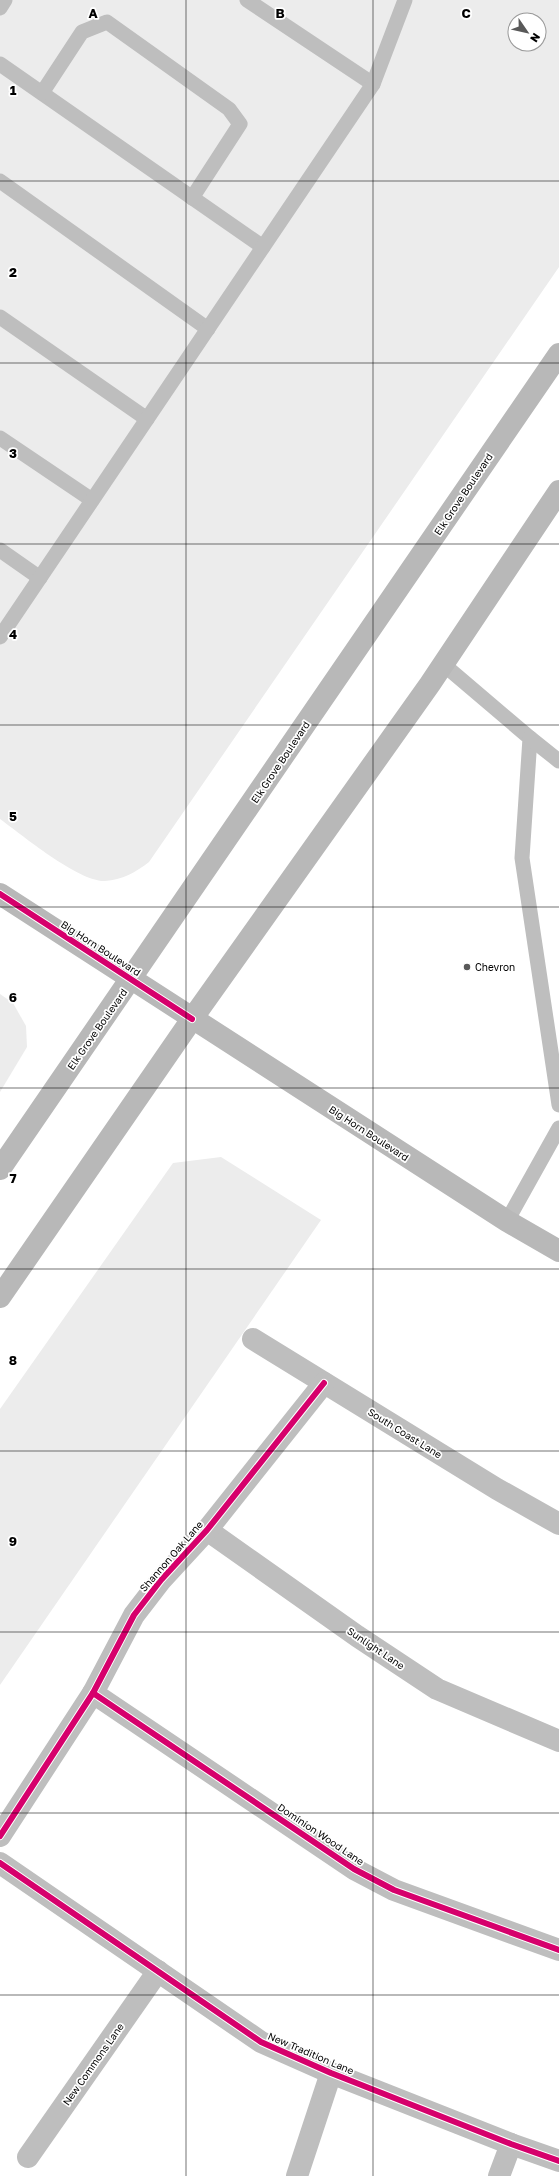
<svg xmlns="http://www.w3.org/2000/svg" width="559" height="2176" viewBox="0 0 559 2176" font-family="'Golos Text',sans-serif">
	<rect width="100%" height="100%" fill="#fff"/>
	<!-- green -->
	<g fill="#ececec" fill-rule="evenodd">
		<path d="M0 0H559V267L149 862C136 872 122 880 105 881 79 882 22 835 0 819ZM515 20H539V44H515Z"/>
		<polygon points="0,994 13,1003 26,1026 27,1047 0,1092"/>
		<polygon points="221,1157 321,1220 0,1685 0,1409 173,1163"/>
	</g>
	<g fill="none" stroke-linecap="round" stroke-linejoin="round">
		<!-- service -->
		<g stroke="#bebebe" stroke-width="15">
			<polyline points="247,0 373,84"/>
			<polyline points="0,8 5,0"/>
			<polyline points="0,64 263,247"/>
			<polyline points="42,93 82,32 107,22 229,109 240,124 192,198"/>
			<polyline points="0,181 208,329"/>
			<polyline points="0,317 147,419"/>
			<polyline points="0,438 92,500"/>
			<polyline points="0,550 40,578"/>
			<polyline points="0,637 373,84 405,0"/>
			<polyline points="443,664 530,738 522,858 559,1105"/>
			<polyline points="530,738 559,761"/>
			<polyline points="507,1221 559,1128"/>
		</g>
		<!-- minor -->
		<g stroke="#bebebe" stroke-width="22">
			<polyline points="253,1339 497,1489 559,1524"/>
			<polyline points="207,1530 357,1636 437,1689 559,1741"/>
			<polyline points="93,1693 354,1869 394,1890 559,1950"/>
			<polyline points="0,1836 93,1693 134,1615 161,1580 207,1530 324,1383"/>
			<polyline points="0,1863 261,2042 331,2073 511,2144 559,2161"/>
			<polyline points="28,2157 158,1971"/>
			<polyline points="297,2176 331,2073"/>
			<polyline points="499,2176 511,2144"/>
		</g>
		<!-- secondary -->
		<g stroke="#b8b8b8" stroke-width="22">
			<polyline points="0,894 507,1221 559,1251"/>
			<polyline points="0,1169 559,354"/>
			<polyline points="0,1297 192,1019 430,684 559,491"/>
		</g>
		<defs>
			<g id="cycleway">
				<polyline points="0,894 192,1019"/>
				<polyline points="93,1693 354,1869 394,1890 559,1950"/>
				<polyline points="0,1836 93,1693 134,1615 161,1580 207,1530 324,1383"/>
				<polyline points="0,1863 261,2042 331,2073 511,2144 559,2161"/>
			</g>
		</defs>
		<!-- cycleway casing -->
		<use href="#cycleway" stroke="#fff" stroke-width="8"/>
		<!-- cycleway -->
		<use href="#cycleway" stroke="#d6006c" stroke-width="6"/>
	</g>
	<!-- grid -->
	<path fill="none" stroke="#000" stroke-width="1" stroke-opacity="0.55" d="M186 0V2176M373 0V2176M0 181H559M0 363H559M0 544H559M0 725H559M0 907H559M0 1088H559M0 1269H559M0 1451H559M0 1632H559M0 1813H559M0 1995H559"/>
	<!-- markers -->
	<circle fill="#595959" stroke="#fff" stroke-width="1.5" cx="467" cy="967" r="4"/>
	<g text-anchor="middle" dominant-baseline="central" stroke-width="3.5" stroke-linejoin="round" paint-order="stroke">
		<!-- street labels -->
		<g font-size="10" fill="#000" stroke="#fff">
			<text transform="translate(463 494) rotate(-56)">Elk Grove Boulevard</text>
			<text transform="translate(280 762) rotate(-56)">Elk Grove Boulevard</text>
			<text transform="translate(101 948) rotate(33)">Big Horn Boulevard</text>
			<text transform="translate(97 1029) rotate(-55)">Elk Grove Boulevard</text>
			<text transform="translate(369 1133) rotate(33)">Big Horn Boulevard</text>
			<text transform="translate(405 1433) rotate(32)">South Coast Lane</text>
			<text transform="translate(171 1556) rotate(-49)">Shannon Oak Lane</text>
			<text transform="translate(376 1648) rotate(34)">Sunlight Lane</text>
			<text transform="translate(321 1834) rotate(34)">Dominion Wood Lane</text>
			<text transform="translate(311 2053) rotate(23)">New Tradition Lane</text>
			<text transform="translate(93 2064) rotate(-55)">New Commons Lane</text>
		</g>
		<!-- poi labels -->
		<g font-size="10" fill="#000" stroke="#fff" text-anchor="start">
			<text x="475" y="967">Chevron</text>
		</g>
	</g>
	<g font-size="13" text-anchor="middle" font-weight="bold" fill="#000" stroke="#fff" stroke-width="3.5" stroke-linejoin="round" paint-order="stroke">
		<text x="93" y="18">A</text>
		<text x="280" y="18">B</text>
		<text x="466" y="18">C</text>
		<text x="13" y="95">1</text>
		<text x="13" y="277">2</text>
		<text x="13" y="458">3</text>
		<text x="13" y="639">4</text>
		<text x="13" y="821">5</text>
		<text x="13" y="1002">6</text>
		<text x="13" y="1183">7</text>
		<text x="13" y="1365">8</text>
		<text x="13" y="1546">9</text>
	</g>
	<!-- north arrow -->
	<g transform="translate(527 32) rotate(124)"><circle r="19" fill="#ffffff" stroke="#999999"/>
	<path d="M0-3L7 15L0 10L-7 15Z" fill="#595959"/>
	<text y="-6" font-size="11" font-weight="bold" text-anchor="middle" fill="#000000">N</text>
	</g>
</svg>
